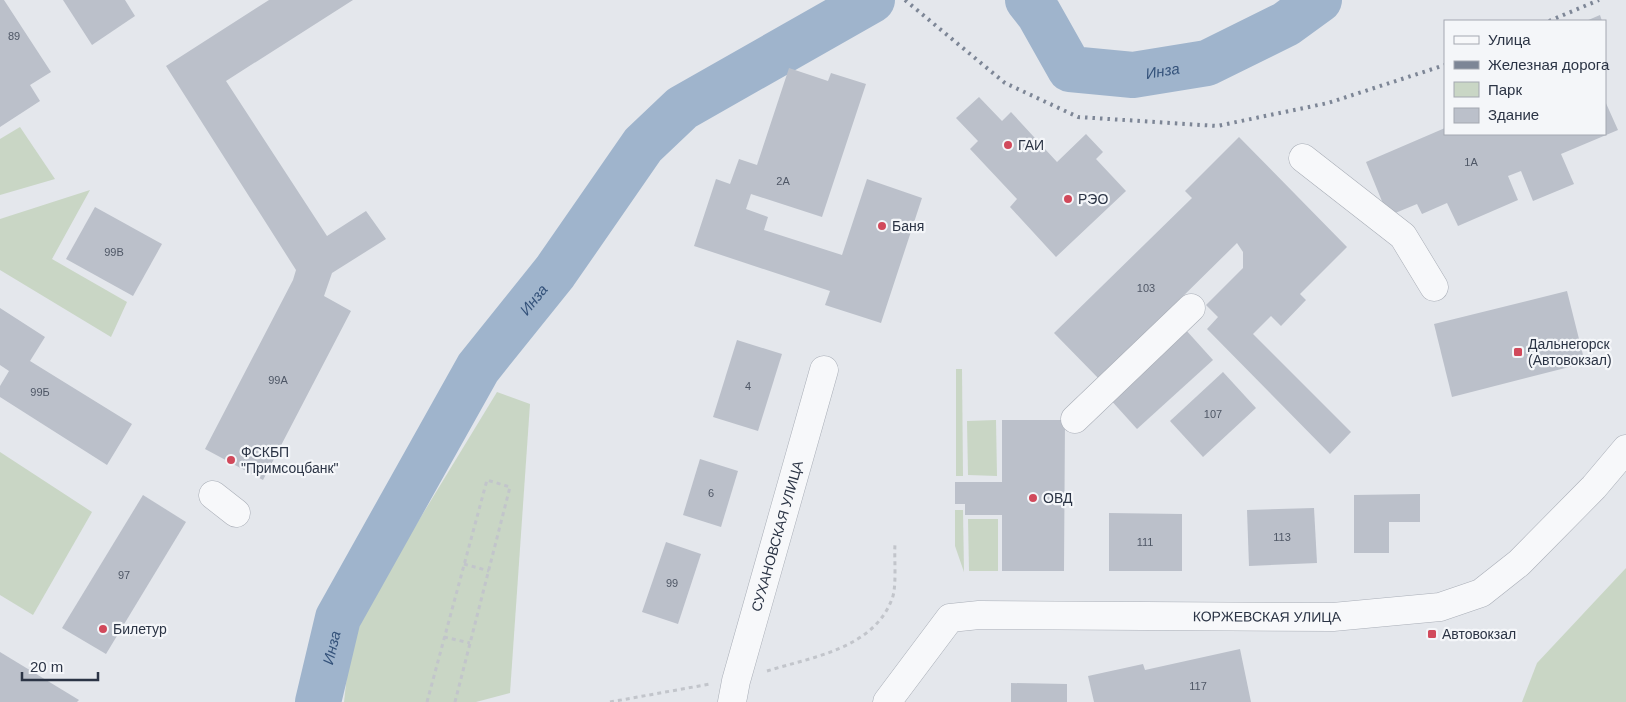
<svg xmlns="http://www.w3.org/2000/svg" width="1626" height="702" viewBox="0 0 1626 702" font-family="Arial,sans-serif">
	<rect width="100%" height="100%" fill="#e4e7ec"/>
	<!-- green -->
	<g fill="#c9d6c5">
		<polygon points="20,127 55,179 0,195 0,139"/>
		<polygon points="90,190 52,259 127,302 111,337 0,270 0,219"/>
		<polygon points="956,369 962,369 963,476 956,476"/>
		<polygon points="497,392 530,404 510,693 476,702 344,702 352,630"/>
		<polygon points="996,420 997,476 968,475 967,421"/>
		<polygon points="0,452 92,512 33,615 0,595"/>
		<polygon points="955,510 963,510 964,572 955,546"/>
		<polygon points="968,519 998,519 998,571 969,571"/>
		<polygon points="1626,568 1626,702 1522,702 1537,663"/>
	</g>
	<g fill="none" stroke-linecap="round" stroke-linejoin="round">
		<!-- river -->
		<g stroke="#9fb4cc" stroke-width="46">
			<path id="s1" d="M1028 0 1039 14 1070 69 1133 75 1207 63 1286 24 1319 0"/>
			<path id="s2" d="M318 702 338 618 478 368 555 272 643 145 682 108 872 0"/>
		</g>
	</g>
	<!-- building -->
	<g fill="#bbc0ca">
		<polygon points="0,0 4,0 51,72 30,85 40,101 0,127"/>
		<polygon points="63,0 125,0 135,16 92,45"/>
		<polygon points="269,0 353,0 226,81 327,236 366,211 386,239 332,273 324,296 351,311 263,480 205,449 293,280 296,270 166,66"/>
		<polygon points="1600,15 1602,21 1586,21"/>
		<polygon points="789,68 828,81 831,73 866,84 822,217 751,194 746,209 768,217 764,230 842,255 867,179 922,198 881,323 825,305 830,291 694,246 716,179 730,184 739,159 757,165"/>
		<polygon points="979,97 1002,121 1011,112 1057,162 1086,134 1103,152 1096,159 1126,191 1056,257 1010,207 1017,199 970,149 978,141 956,118"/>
		<polygon points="1605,101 1618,130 1561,154 1574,184 1533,201 1521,171 1508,176 1518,200 1458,226 1447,203 1422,214 1417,204 1388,216 1366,162 1445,128 1445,134 1605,134"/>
		<polygon points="1239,137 1347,247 1300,294 1306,300 1281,326 1271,316 1253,334 1351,432 1330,454 1207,329 1218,317 1206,305 1243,268 1243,252 1237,243 1099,379 1054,333 1192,198 1185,191"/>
		<polygon points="95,207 162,244 133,296 66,259"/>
		<polygon points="1567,291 1585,363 1452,397 1434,324"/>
		<polygon points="0,308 45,337 30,361 132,424 107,465 0,397 0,386 9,371 0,365"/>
		<polygon points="1185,329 1213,360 1137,429 1109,398"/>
		<polygon points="737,340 782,354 758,431 713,417"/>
		<polygon points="1223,372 1256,408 1203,457 1170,421"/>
		<polygon points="1002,420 1065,420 1064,571 1002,571 1002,515 965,515 965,504 955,504 955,482 1002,482"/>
		<polygon points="700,459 738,471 721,527 683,515"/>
		<polygon points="1420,494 1420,522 1389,522 1389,553 1354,553 1354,495"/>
		<polygon points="143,495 186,522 106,654 62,628"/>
		<polygon points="1314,508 1317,563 1249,566 1247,510"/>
		<polygon points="1109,513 1182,514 1182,571 1109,571"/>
		<polygon points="666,542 701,554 678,624 642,612"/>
		<polygon points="1240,649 1251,702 1094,702 1088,676 1143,664 1145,670"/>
		<polygon points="0,652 79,700 77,702 0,702"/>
		<polygon points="1011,683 1067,684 1067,702 1011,702"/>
	</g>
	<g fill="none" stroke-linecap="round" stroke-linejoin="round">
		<defs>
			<g id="minor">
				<polyline points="1303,158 1403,236 1434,287"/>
				<polyline points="1075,419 1191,308"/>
				<polyline points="213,495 236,513"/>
				<path id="s3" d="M732 702 736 681 824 370"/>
				<path id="s4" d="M887 702 950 618 979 615 1333 617 1440 607 1481 593 1519 563 1594 487 1626 449"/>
			</g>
		</defs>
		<!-- minor casing -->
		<use href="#minor" stroke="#a9aeb7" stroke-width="29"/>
		<!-- path -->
		<g stroke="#c2c5cb" stroke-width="3" stroke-dasharray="4 4" stroke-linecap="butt">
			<polyline points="464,564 489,571"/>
			<polyline points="444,637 470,643"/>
			<path d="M767 671C812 657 873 649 892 599 897 587 894 558 895 544"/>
			<polyline points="427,702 487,480 510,487 455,702"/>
			<polyline points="610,702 710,684"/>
		</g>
		<!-- minor -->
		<use href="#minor" stroke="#f7f8fa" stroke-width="28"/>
		<!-- rail -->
		<g stroke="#7d8696" stroke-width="4" stroke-dasharray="2.5 5" stroke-linecap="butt">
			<polyline points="905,0 1005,83 1078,117 1217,126 1328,103 1445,65"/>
			<polyline points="1549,21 1599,0"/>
		</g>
	</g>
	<!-- markers -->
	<g fill="#d1495b" stroke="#f4f6f9" stroke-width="2">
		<circle cx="1008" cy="145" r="5"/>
		<circle cx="1068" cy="199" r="5"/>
		<circle cx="882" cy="226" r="5"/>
		<rect x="1513" y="347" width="10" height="10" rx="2.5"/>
		<circle cx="231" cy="460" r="5"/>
		<circle cx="1033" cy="498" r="5"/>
		<circle cx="103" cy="629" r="5"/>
		<rect x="1427" y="629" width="10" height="10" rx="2.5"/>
	</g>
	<g text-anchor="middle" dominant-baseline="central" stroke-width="4.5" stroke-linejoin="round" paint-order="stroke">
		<!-- number labels -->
		<g font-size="11" fill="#4f5766">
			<text x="14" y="36">89</text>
			<text x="1471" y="162">1А</text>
			<text x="783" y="181">2А</text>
			<text x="114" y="252">99В</text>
			<text x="1146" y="288">103</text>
			<text x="278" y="380">99А</text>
			<text x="748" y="386">4</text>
			<text x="40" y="392">99Б</text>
			<text x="1213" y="414">107</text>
			<text x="711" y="493">6</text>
			<text x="1282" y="537">113</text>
			<text x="1145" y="542">111</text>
			<text x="124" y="575">97</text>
			<text x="672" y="583">99</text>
			<text x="1198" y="686">117</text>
		</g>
		<!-- poi labels -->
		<g font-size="14" fill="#2b3445" stroke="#f4f6f9" text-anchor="start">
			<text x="1018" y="145">ГАИ</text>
			<text x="1078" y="199">РЭО</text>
			<text x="892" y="226">Баня</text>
			<text x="1528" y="344">Дальнегорск<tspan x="1528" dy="16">(Автовокзал)</tspan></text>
			<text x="241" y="452">ФСКБП<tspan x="241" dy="16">"Примсоцбанк"</tspan></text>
			<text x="1043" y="498">ОВД</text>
			<text x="113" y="629">Билетур</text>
			<text x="1442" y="634">Автовокзал</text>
		</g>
		<!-- street labels -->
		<g font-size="14" fill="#2b3445" stroke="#f4f6f9">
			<text stroke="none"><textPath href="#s3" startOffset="172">СУХАНОВСКАЯ УЛИЦА</textPath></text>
			<text stroke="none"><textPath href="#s4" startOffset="422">КОРЖЕВСКАЯ УЛИЦА</textPath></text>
		</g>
		<!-- water labels -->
		<g font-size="15" font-style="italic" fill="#34527a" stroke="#f4f6f9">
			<text stroke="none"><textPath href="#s1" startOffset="174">Инза</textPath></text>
			<text stroke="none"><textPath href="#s2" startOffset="461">Инза</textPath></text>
			<text stroke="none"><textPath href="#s2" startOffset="56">Инза</textPath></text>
		</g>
	</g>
	<!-- legend -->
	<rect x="1444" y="20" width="162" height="115" fill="#f4f6f9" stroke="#a4a8b1"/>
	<rect x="1454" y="36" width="25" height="8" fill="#f7f8fa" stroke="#a4a8b1"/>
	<text x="1488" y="45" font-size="15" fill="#2b3445">Улица</text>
	<rect x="1454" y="61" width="25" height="8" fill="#7d8696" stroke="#a4a8b1"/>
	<text x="1488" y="70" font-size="15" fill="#2b3445">Железная дорога</text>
	<rect x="1454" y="82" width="25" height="15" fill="#c9d6c5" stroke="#a4a8b1"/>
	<text x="1488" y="95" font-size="15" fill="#2b3445">Парк</text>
	<rect x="1454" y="108" width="25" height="15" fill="#bbc0ca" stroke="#a4a8b1"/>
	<text x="1488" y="120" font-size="15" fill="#2b3445">Здание</text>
	<!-- scale -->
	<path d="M22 672v8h76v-8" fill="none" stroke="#2b3445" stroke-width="2.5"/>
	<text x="30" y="672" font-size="15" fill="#2b3445" stroke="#f4f6f9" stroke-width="4" paint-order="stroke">20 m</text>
</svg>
